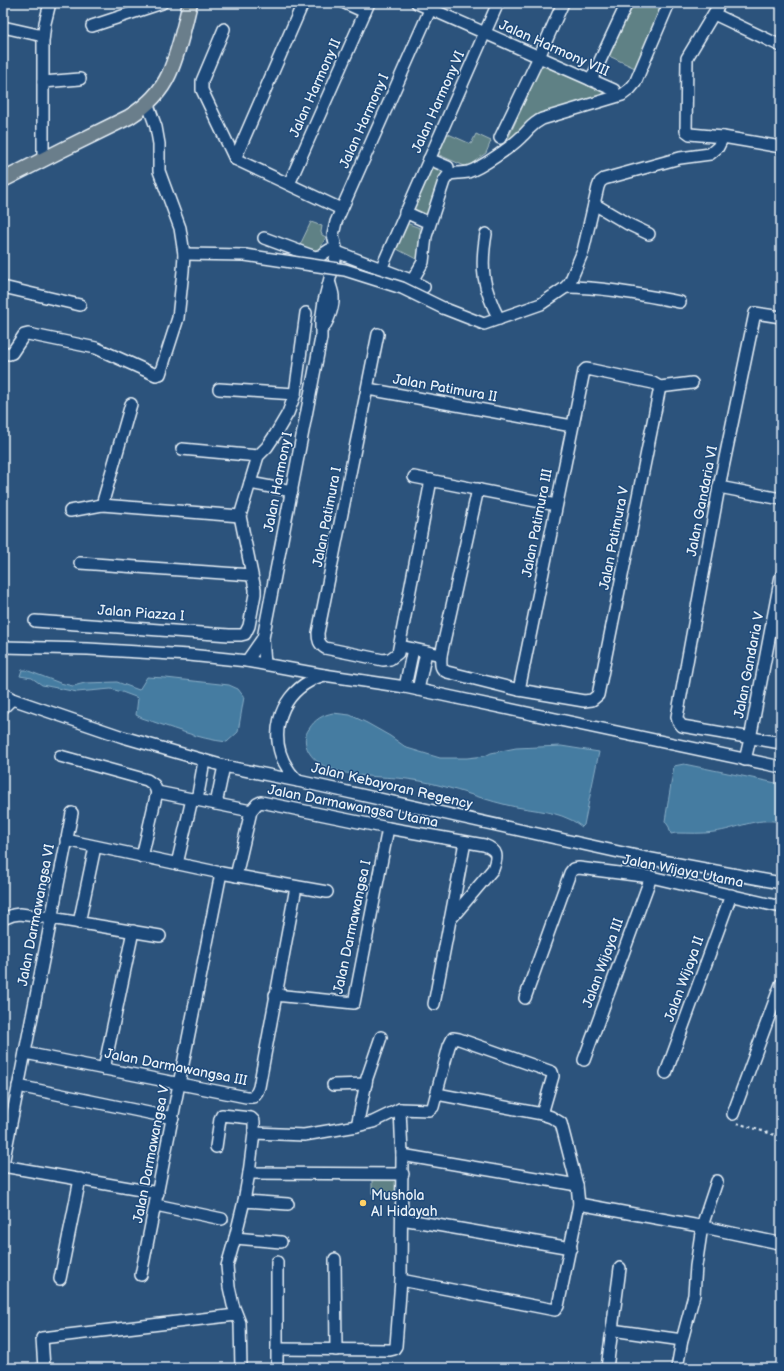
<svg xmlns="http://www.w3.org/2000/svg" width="784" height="1371" viewBox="0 0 784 1371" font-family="'Balsamiq Sans',sans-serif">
	<rect width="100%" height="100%" fill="#2c537c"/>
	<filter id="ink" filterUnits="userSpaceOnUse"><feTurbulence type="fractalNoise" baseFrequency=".025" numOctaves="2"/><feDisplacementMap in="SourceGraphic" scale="8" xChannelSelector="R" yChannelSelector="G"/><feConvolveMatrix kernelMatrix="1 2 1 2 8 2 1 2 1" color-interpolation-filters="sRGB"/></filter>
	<g filter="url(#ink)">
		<!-- green -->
		<g fill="#5f8185" stroke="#a4b9be">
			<polygon points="633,3 663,3 635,68 609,56"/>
			<polygon points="541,65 611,94 535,115 516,135 507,141"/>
			<polygon points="446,133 471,144 476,134 491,141 486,153 467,167 437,154 438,151"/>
			<polygon points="435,166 442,169 443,172 426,218 411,211 430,168"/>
			<polygon points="311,222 322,226 321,232 322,235 326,237 321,247 314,251 300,245"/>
			<polygon points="406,223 420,228 421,250 418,260 395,248"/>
			<rect x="372" y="1180" width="25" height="13"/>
		</g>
		<!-- water -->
		<g fill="#457ca1" stroke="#86abc4">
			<path d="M22 670H26L60 683 73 686 85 683 117 682 139 690 147 677 166 678 229 685 238 689 244 697 238 732 227 742C198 739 170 727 142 718L136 715 138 698 122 692 111 689 77 692 42 685 32 678 20 676Z"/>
			<path d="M333 713 350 715 367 723 390 736 407 748 440 758H467L485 756 491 753 516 748 561 746 599 752 584 825 582 827C578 824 574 821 569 819 551 810 526 810 507 805 474 797 442 783 407 779 382 776 344 778 321 764 309 757 300 741 309 729 315 719 323 715 333 713Z"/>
			<path d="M684 764 781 784V822C754 817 738 829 714 832 702 834 689 833 676 833L671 834 669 827 665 821 674 766Z"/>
		</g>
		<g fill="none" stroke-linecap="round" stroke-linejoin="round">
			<defs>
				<g id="minor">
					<polyline points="345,3 365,12"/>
					<polyline points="417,3 614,90"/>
					<polyline points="720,3 687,58 686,131 690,134 723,137"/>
					<polyline points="714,14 781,46"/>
					<polyline points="92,26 162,3"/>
					<polyline points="3,27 43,36"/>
					<polyline points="224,29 202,81 202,90 235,159 341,209"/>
					<polyline points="591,80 627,3"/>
					<polyline points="43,82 80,79"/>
					<polyline points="500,138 539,57 563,3"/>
					<polyline points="43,159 43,42 45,23 50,3"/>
					<polyline points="235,159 303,3"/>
					<polyline points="429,159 448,167"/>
					<polyline points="289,184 369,3"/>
					<polyline points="594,204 628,224 649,234"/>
					<polyline points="405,212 425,221"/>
					<path d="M486 234C480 269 483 288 499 319"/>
					<polyline points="264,238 315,257 320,256 329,250 337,252 408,279 424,287"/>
					<polyline points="184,254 245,255"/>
					<polyline points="381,269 498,3"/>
					<path d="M412 281 423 262 426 236 444 181 449 174C455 173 462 173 468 172 481 168 511 147 521 137 530 129 530 125 542 119L622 95 630 89 635 83 669 3"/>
					<polyline points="3,287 80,305"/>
					<path d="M566 287C605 287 642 295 680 302"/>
					<polyline points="443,308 484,324 541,304 566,287 570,282 583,251 598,187 600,182 604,179 680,158 710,154 718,147 723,137 781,147"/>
					<polyline points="781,317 755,313 719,487 677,717 678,721 682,726 781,743"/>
					<path d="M324 327C329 319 334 306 333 296 333 293 331 288 330 284"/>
					<path d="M378 334 318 633C318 640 319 644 325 648L383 660 390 659 398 653 431 480"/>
					<polyline points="3,352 9,354 12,353 24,335 28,334 96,348 156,375 160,374 178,318 183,271 184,254 180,228 159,171 159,144 156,127 147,102"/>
					<polyline points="219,389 295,394"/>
					<polyline points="368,389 572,426"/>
					<polyline points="182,449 258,456"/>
					<polyline points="414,477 556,505"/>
					<polyline points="250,483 292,491"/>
					<polyline points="719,487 781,499"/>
					<path d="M478 489 441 655C441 663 439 669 447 672L519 690 584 701 592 700 598 695 660 387"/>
					<polyline points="102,505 131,404"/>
					<polyline points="70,511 102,505 240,516"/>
					<polyline points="80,563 251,575"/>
					<polyline points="35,621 229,635 241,635 245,634 249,626 255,594 255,589 240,516 258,456 267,447 275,435 288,413 295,394 306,313"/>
					<polyline points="400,646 441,655"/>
					<polyline points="3,647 88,649 189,655 247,661 324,675 405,687 781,767"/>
					<polyline points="247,661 263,638"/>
					<polyline points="265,664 263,638 321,338 321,321 324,301 337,252 333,235 336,222 433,3"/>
					<polyline points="405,687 413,649"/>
					<polyline points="418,690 426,652"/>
					<polyline points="519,690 584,371 586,369 592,370 653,383 660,387 692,383"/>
					<polyline points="3,693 12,699 123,737 224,766 298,781 646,858 781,883"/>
					<polyline points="3,708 12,699"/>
					<polyline points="60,756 147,780 154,785 157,792"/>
					<polyline points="745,760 750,739 781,576"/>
					<path d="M298 781C294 777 290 773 288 769 268 739 278 698 310 681 314 678 319 677 324 675"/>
					<polyline points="157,792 251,811"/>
					<polyline points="197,800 204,761"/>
					<polyline points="216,804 224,766"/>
					<polyline points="66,840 221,873 327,892"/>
					<polyline points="142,857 157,792"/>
					<polyline points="177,864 192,799"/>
					<path d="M236 876 251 811 257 804 261 802 388 828 484 845C498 850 498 856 493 869L450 920"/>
					<polyline points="3,919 13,915 20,914 51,918 160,936"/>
					<polyline points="79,923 95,847"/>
					<polyline points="275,995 354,1003 388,828"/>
					<polyline points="525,998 570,873 573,869 579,868 651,877 781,907"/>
					<polyline points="434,1004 465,842"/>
					<polyline points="381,1037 367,1078 357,1126 373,1122 400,1109"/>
					<polyline points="25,1053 246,1097 253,1097 257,1092 259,1087 296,887"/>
					<polyline points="584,1060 651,877"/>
					<polyline points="104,1069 133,931"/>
					<polyline points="666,1073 731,895"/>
					<polyline points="333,1085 366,1084"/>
					<polyline points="18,1086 173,1118"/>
					<polyline points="733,1114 781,984"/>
					<polyline points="254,1133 304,1135 357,1126"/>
					<polyline points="216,1147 220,1119 222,1115 251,1118 254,1121 254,1133 249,1173 244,1201 235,1238 227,1266 229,1287 233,1305 240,1323 241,1368"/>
					<polyline points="402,1155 400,1109 429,1110 433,1107 449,1046 453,1038 459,1039 552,1072 553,1076 542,1114"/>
					<polyline points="3,1164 72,813"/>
					<polyline points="3,1166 158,1193"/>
					<polyline points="249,1173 403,1174"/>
					<polyline points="244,1201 288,1204"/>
					<polyline points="579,1204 694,1225 779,1243"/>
					<polyline points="156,1205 222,1219"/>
					<polyline points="402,1219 571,1248"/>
					<polyline points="235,1238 281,1242"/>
					<polyline points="335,1259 336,1350"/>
					<polyline points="277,1262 277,1368"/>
					<polyline points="141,1275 221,873"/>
					<polyline points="60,1279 80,1179"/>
					<polyline points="401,1280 555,1310 558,1306 579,1204 577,1185 561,1123 551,1117 542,1114 437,1094"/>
					<polyline points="612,1330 682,1340"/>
					<polyline points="277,1349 390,1350 394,1349 396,1346 401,1280 402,1155 577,1185"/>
					<polyline points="44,1368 42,1338 236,1315"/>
					<polyline points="607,1368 620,1268"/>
					<polyline points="677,1368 682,1340 694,1295 696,1266 702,1226 717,1181"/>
				</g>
				<path id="major" d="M3 180 62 150 129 117C145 107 161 92 169 74 179 52 184 27 190 3"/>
			</defs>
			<!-- minor casing -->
			<use href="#minor" stroke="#e8f1f8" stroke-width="14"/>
			<!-- major casing -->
			<use href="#major" stroke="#e8f1f8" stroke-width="17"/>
			<!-- path -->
			<polyline stroke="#e8f1f8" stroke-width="2" stroke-dasharray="3 3" stroke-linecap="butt" points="737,1123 781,1137"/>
			<!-- minor -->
			<use href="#minor" stroke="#1f4a7a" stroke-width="11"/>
			<!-- major -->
			<use href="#major" stroke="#6b7e8b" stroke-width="14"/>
			<defs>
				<polyline id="minor-bridge" points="245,255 345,270 402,288 443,308"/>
			</defs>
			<!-- minor-bridge casing -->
			<use href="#minor-bridge" stroke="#e8f1f8" stroke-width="14" stroke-linecap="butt"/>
			<!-- minor-bridge -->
			<use href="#minor-bridge" stroke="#1f4a7a" stroke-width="11"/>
		</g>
	</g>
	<!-- markers -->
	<circle fill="#ffd166" stroke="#1f4a7a" stroke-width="1.5" cx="363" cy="1203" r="4"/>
	<g text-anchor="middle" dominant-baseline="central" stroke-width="3" stroke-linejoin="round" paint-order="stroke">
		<!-- street labels -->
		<g font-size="14" fill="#e8f1f8" stroke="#1f4a7a">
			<text transform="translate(554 48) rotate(24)">Jalan Harmony VIII</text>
			<text transform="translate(315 88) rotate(-66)">Jalan Harmony II</text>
			<text transform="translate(438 102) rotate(-66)">Jalan Harmony VI</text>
			<text transform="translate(364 121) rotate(-66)">Jalan Harmony I</text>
			<text transform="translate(445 388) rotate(10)">Jalan Patimura II</text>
			<text transform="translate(278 482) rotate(-79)">Jalan Harmony I</text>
			<text transform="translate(702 501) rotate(-79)">Jalan Gandaria VI</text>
			<text transform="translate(327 517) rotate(-79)">Jalan Patimura I</text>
			<text transform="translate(537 523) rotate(-79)">Jalan Patimura III</text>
			<text transform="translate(614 538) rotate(-79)">Jalan Patimura V</text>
			<text transform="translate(141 613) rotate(4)">Jalan Piazza I</text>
			<text transform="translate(749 665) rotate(-79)">Jalan Gandaria V</text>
			<text transform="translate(392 786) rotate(13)">Jalan Kebayoran Regency</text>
			<text transform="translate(353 806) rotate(11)">Jalan Darmawangsa Utama</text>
			<text transform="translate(683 871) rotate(11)">Jalan Wijaya Utama</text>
			<text transform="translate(36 915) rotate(-79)">Jalan Darmawangsa VI</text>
			<text transform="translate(352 927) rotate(-78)">Jalan Darmawangsa I</text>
			<text transform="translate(603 963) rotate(-70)">Jalan Wijaya III</text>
			<text transform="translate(684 979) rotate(-70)">Jalan Wijaya II</text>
			<text transform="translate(176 1067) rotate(11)">Jalan Darmawangsa III</text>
			<text transform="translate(151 1154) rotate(-79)">Jalan Darmawangsa V</text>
		</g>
		<!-- poi labels -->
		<g font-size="14" fill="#e8f1f8" stroke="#1f4a7a" text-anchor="start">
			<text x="371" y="1195">Mushola<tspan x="371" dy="16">Al Hidayah</tspan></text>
		</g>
	</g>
	<!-- margin -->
	<rect width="784" height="1371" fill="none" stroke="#1f4a7a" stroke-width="16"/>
	<rect x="8" y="8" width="768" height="1355" fill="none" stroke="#e8f1f8" stroke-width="1.5" filter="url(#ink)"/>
</svg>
